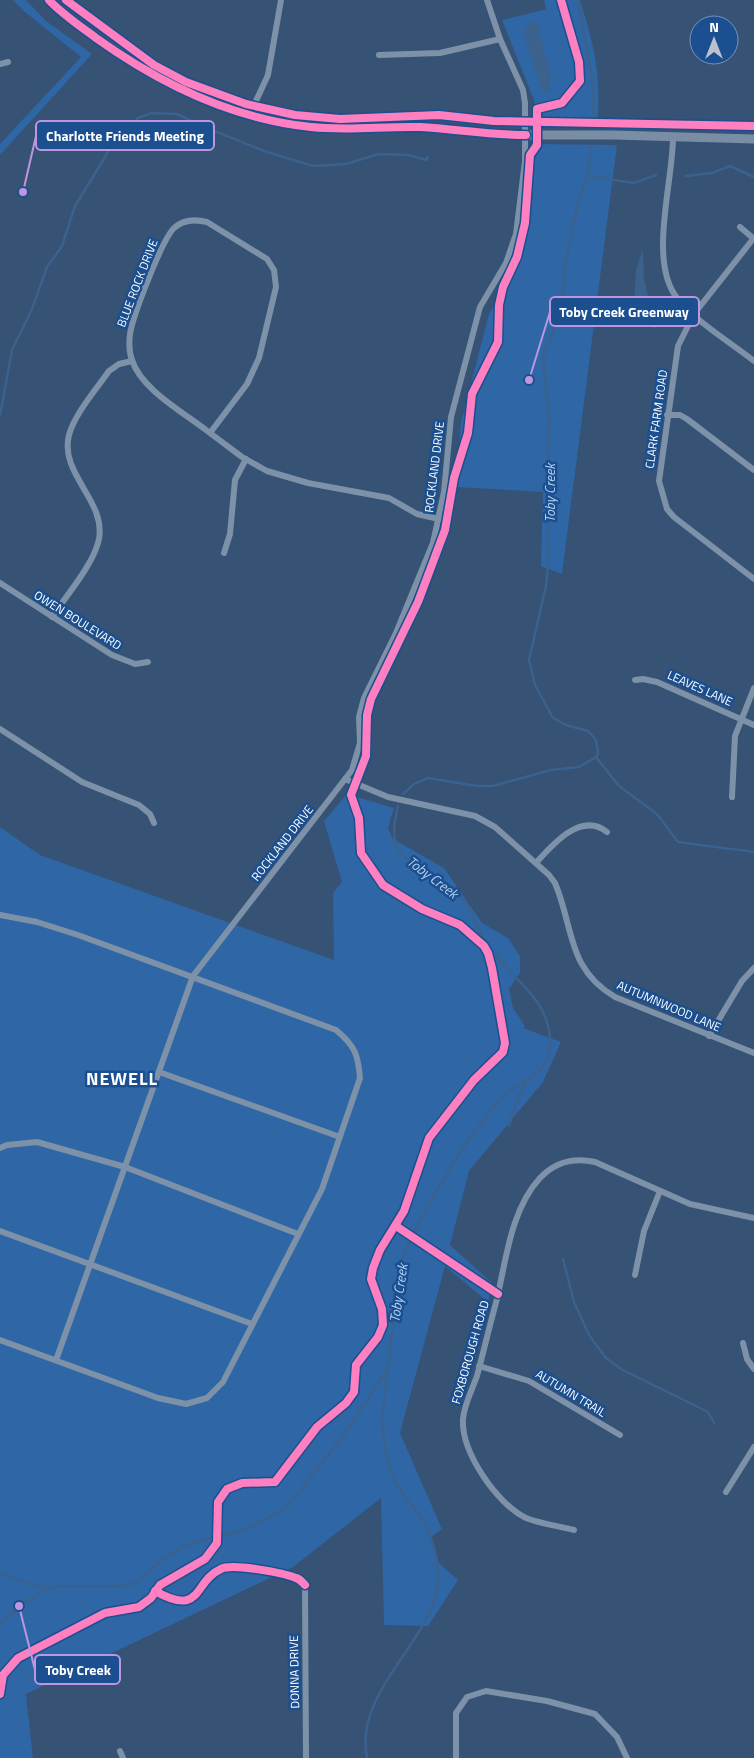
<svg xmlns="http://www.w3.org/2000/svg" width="754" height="1758" viewBox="0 0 754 1758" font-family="'Titillium Web',sans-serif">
	<rect width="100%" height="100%" fill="#365274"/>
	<!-- green -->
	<g fill="#2f66a5">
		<polygon points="13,0 26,0 46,21 92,54 0,155 0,144 81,57 25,12"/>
		<path d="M544 0H580C594 45 602 77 597 124H543L537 119 534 100 502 20 546 9Z"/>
		<polygon points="537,144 617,145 562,574 541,566 543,492 456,487 461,423 489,314 512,275 524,247"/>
		<polygon points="347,794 394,808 388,828 393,839 444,868 482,923 508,938 520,956 520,973 509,989 513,1008 525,1026 523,1028 561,1042 543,1082 469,1171 450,1245 492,1283 488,1302 445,1266 400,1433 442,1529 430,1538 439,1563 458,1580 428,1626 384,1625 381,1498 293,1567 26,1694 33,1758 0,1758 0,827 40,855 334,960 333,893 342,882 324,821"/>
	</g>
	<!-- water -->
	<g fill="#3b618d">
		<polygon points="533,22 538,25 551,79 550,87 547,92 543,92 526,41 525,32 529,23"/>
		<polygon points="643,249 644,279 649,300 658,318 656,328 633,325 636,270"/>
	</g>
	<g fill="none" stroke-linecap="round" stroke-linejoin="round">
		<!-- stream -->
		<g stroke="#3b618d" stroke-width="2.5">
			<polyline points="578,0 592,78 594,119"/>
			<polyline points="587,176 634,183 656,175"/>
			<polyline points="686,176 712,173 730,166 754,177"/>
			<polyline points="0,416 12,350 32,309 47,267 62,246 75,206 108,152 138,118 152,113 177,114 202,126 264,151 313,166 346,164 379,154 409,155 426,160 428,157"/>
			<polyline points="596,757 619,786 657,814 678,842 754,852"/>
			<polyline points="403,794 414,784 428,778 477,786 493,786 551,770 579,767 596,757 598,753 596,740 588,731 566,725 553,718 535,685 529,660 546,586 548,566 549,418 543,358 561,309 565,265 578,204 587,176 592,146"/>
			<polyline points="509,1126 518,1098 526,1083"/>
			<polyline points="563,1259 574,1302 589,1335 605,1357 621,1369 708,1412 714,1423"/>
			<polyline points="0,1574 38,1587 123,1586 135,1583 171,1553 186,1545 235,1532 265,1520 288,1506 350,1427 386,1372"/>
			<polyline points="0,1624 19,1606 48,1588"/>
			<path d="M367 1758C354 1692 428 1645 437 1588 441 1569 434 1541 425 1524 417 1509 402 1497 394 1479 374 1431 386 1392 391 1343 395 1316 395 1288 402 1261 407 1243 419 1223 428 1206 447 1172 478 1120 507 1094 527 1075 550 1076 550 1042 550 996 508 978 486 943 473 922 473 905 451 887 435 874 409 869 398 849 391 837 395 819 398 806"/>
		</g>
		<!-- street -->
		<g stroke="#7d92a8" stroke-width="6">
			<polyline points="379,55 440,53 500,39"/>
			<polyline points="0,64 8,62"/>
			<polyline points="250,114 268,75 281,0"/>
			<path d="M673 137C673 183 648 261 677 298 696 322 730 342 754 361"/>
			<polyline points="740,227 754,239"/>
			<polyline points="753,239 694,314 678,346 659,481 667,509 674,517 754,579"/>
			<polyline points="667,415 680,415 687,419 754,470"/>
			<path d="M210 433 247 384 259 358 276 287 274 270 267 259 207 222C195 219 183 220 174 228 162 240 133 315 130 334 129 342 129 352 132 360 141 389 183 412 206 430L242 457 267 471 308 483 389 498 417 514 439 519"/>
			<polyline points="224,553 230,534 235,480 246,459"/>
			<polyline points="0,583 112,655 135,664 148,662"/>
			<path d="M52 617C66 596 94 564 99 539 106 500 59 474 69 435 74 415 97 388 109 371L119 364 132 361"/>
			<polyline points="635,680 643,679 657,682 754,725"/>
			<polyline points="0,729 82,782 139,805 150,814 154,823"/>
			<path d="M345 779 388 797 475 816 495 827 549 875 555 883C574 928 567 969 615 997L754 1053"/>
			<polyline points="732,797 735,736 754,688"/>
			<path d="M536 863C552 845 581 811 607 832"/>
			<path d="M0 915 37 922 78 935 336 1030C355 1046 358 1054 360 1078L322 1189 223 1382 207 1398 186 1404 158 1398 0 1340"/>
			<polyline points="709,1036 742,981 754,968"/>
			<polyline points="159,1072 340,1137"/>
			<polyline points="0,1148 7,1145 37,1142 125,1167 298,1234"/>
			<polyline points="0,1231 252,1324"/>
			<polyline points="635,1275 644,1231 660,1191"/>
			<polyline points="743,1343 747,1359 754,1369"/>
			<polyline points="56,1360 193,976 352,770 360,743 359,717 364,698 396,633 433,543 444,492 451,417 480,307 506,263 516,234 525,161 525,103 523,90 500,39 487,0"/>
			<polyline points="479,1366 529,1381 620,1435"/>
			<polyline points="726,1492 754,1447"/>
			<path d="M574 1530C559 1526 541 1524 526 1518 497 1504 461 1452 463 1419 464 1405 472 1390 477 1376 484 1350 490 1324 497 1299 506 1260 511 1209 540 1178 555 1162 573 1157 595 1162L690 1204 754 1218"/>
			<polyline points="305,1585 306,1758"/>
			<polyline points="120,1751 123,1758"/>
			<polyline points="456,1758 456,1713 467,1697 486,1691 547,1701 595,1714 617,1737 627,1758"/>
		</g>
		<!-- secondary -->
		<polyline stroke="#798da4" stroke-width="9" points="49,0 82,28 156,77 205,100 276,121 327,128 418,127 518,135 613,135 754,139"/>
		<defs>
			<g id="cycleway">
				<path d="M49 0C62 14 80 26 96 38 159 83 232 119 311 127 347 131 384 126 420 127 456 129 490 135 526 135"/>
				<polyline points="66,0 154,65 186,82 246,104 295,115 340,119 439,115 494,121 754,126"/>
				<polyline points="396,1226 498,1294"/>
				<path d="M155 1591C203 1618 193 1581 221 1569 232 1563 284 1573 296 1578 300 1579 302 1582 305 1585"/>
				<polyline points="0,1694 3,1675 18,1658 105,1613 139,1607 151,1598 160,1585 205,1559 217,1543 218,1502 227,1489 242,1483 275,1482 317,1427 346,1403 354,1392 356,1365 378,1337 383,1325 382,1309 371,1279 373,1268 380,1250 404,1211 429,1138 474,1080 503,1052 505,1043 492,968 488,953 484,946 460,925 422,909 383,885 361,853 359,818 351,795 366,756 367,715 371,699 418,602 445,530 454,478 468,433 472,394 498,342 499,305 503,287 517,257 525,223 530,155 537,145 537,109 562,103 580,81 579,62 561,0"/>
			</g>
		</defs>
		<!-- cycleway casing -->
		<use href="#cycleway" stroke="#1b4f8f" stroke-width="11"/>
		<!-- cycleway -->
		<use href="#cycleway" stroke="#ff80c0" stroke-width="8"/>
	</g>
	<g text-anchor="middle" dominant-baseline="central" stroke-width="5" stroke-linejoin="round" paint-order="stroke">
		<!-- street labels -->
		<g font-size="12" fill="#fff" stroke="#1b4f8f">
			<text transform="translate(137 283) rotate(-69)">BLUE ROCK DRIVE</text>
			<text transform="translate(656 419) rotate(-82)">CLARK FARM ROAD</text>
			<text transform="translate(434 467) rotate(-83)">ROCKLAND DRIVE</text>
			<text transform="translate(78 620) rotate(32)">OWEN BOULEVARD</text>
			<text transform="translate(700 688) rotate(24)">LEAVES LANE</text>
			<text transform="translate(282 843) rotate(-52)">ROCKLAND DRIVE</text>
			<text transform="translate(669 1006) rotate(23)">AUTUMNWOOD LANE</text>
			<text transform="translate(470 1352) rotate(-74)">FOXBOROUGH ROAD</text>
			<text transform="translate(571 1393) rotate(31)">AUTUMN TRAIL</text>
			<text transform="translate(294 1672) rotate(-91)">DONNA DRIVE</text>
		</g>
		<!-- water labels -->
		<g font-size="14" font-style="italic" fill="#b5d3f5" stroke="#1b4f8f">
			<text transform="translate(549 493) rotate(-90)">Toby Creek</text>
			<text transform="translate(433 877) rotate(37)">Toby Creek</text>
			<text transform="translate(398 1293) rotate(-82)">Toby Creek</text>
		</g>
		<!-- district labels -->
		<g font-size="18" font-weight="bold" letter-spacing="1" fill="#fff" stroke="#1b4f8f">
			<text x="122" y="1078">NEWELL</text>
		</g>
	</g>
	<!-- callouts -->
	<path fill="none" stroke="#bd96df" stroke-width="2" d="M23 192L36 136M529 380L550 312M19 1606L35 1670"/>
	<g fill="#bd96df" stroke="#1b4f8f" stroke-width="2">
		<circle cx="23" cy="192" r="5"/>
		<circle cx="529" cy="380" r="5"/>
		<circle cx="19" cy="1606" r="5"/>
	</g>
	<g fill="#1b4f8f" stroke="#bd96df" stroke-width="2">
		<rect x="36" y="121" width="178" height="29" rx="5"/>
		<rect x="550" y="297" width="149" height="29" rx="5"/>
		<rect x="35" y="1655" width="85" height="29" rx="5"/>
	</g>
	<g font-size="14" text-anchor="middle" font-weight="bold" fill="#fff">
		<text x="125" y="141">Charlotte Friends Meeting</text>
		<text x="624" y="317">Toby Creek Greenway</text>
		<text x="78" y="1675">Toby Creek</text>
	</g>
	<!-- north arrow -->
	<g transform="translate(714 40)"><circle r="24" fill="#1b4f8f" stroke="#7695bc"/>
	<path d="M0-4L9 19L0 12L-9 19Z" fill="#b9c2ce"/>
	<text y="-8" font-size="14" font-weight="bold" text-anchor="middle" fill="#ffffff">N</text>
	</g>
</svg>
